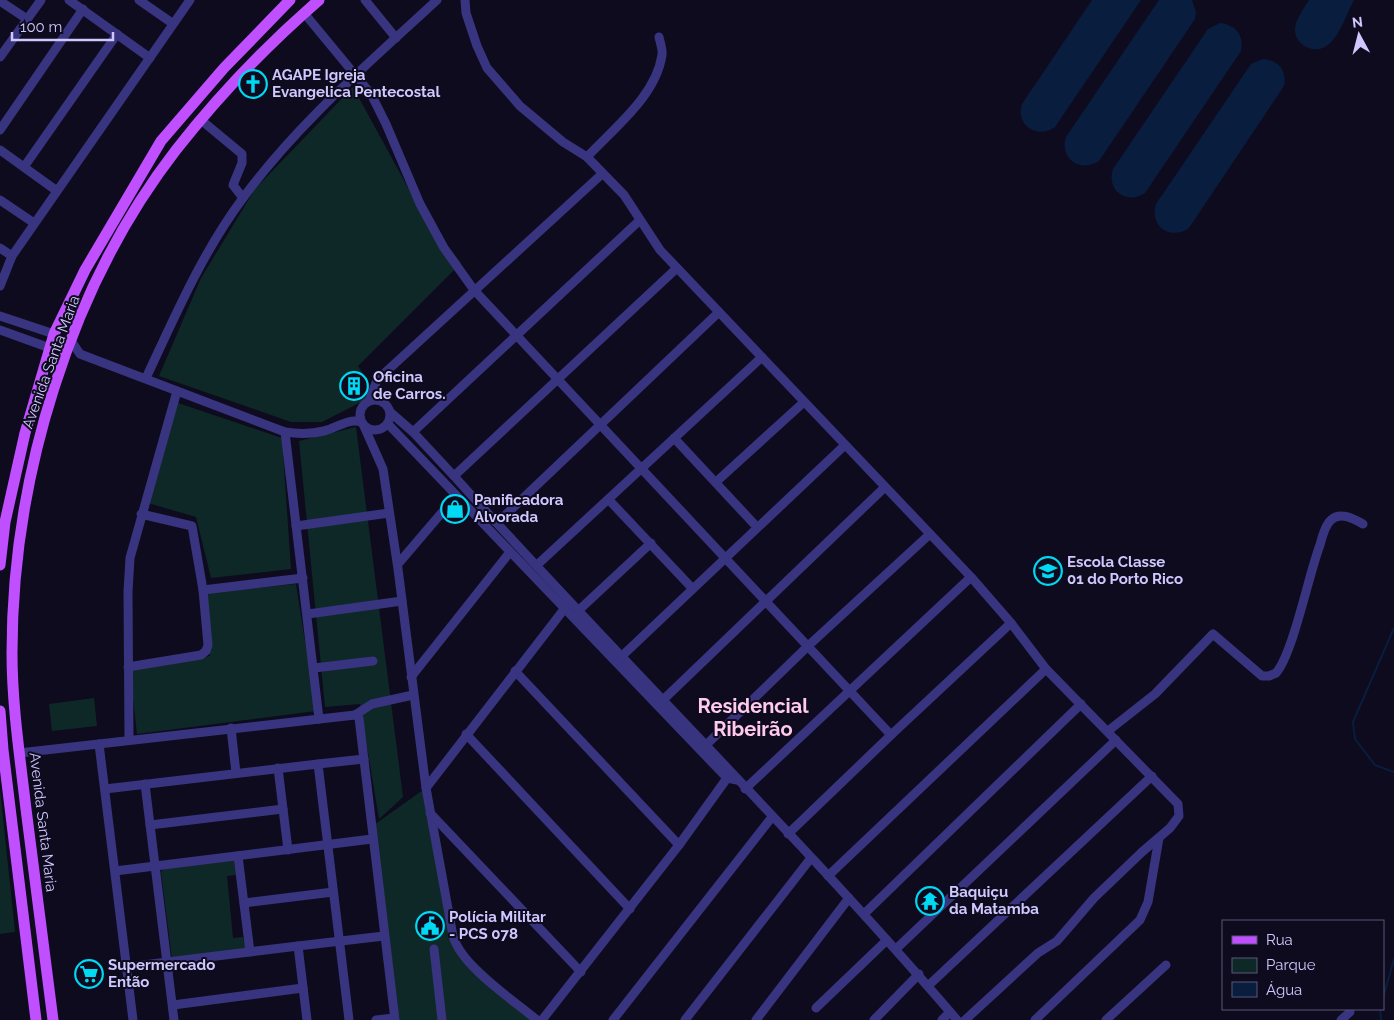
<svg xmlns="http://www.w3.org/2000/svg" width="1394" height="1020" viewBox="0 0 1394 1020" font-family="Raleway,sans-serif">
	<rect width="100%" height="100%" fill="#0e0b1e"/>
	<!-- green -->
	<g fill="#0e2827">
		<polygon points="353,87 418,206 461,263 358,366 368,381 369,398 322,422 291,422 159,376 201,278 255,189"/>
		<polygon points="178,403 282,438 291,569 211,578 196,517 148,503"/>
		<polygon points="356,427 403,797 379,819 360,704 325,707 299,441"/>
		<polygon points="296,584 316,711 137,734 130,671 210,656 207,593"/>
		<polygon points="94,698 97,726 52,731 49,704"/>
		<polygon points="430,785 456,944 537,1020 395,1020 371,827"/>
		<polygon points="0,789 15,932 0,934"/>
		<polygon points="234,860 236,875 227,876 233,938 243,937 246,950 172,959 161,872 164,868"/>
	</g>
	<!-- water -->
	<g fill="#091d3f">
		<path d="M1092 0H1141L1055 127C1037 140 1015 125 1022 104Z"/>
		<path d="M1159 0H1192L1196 12 1195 19 1099 161C1081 173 1059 159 1066 137Z"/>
		<path d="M1309 0H1354C1347 13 1340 35 1329 44 1316 56 1294 46 1295 28 1296 19 1304 8 1309 0Z"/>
		<path d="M1220 23C1236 25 1244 35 1241 51L1145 193C1127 205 1106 191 1113 169L1208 29Z"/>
		<path d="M1263 59C1279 60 1287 71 1284 86L1189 228C1170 241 1149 226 1156 204L1251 64Z"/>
	</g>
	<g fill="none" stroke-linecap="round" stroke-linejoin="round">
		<!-- stream -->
		<g stroke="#091d3f" stroke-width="2">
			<polyline points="1394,628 1353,722 1355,739 1375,765 1394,772"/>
			<polyline points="1383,998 1394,959"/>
			<polyline points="1380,1009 1381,1020"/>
		</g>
		<!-- minor -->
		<g stroke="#38347f" stroke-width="9">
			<polyline points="69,0 150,58"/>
			<polyline points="139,0 172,23"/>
			<polyline points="365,0 396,38"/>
			<polyline points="465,0 466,13 477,46 487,68 520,106 563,142 587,157 624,195 660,250 971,577 1011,623 1046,669 1178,804 1179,816 1170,828 1142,852 1094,898 1057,941 1038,953 965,1020"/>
			<polyline points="0,1 27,19"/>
			<polyline points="304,13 371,94 386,124 420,204 444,248 474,290 891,735 1011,623"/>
			<polyline points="0,57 41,0"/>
			<polyline points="201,120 242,154 242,163 233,185 243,198"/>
			<polyline points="0,130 83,9"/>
			<polyline points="0,150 57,191"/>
			<path d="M587 157C614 128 656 96 662 55 663 50 660 42 659 37"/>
			<polyline points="24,167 117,34"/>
			<polyline points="0,200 34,223"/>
			<polyline points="0,248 12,256"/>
			<polyline points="0,286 12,256 190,0"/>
			<polyline points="0,316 54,334"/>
			<polyline points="0,330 50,348"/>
			<path d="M72 342 80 354 285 432C298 434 311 434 324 431 337 428 348 418 361 422"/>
			<path d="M146 378C175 316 202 253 243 198 298 123 369 63 437 0"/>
			<circle cx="375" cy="415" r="15"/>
			<polyline points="369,401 377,380 602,174"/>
			<path d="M390 412 413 432 454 476C619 660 796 832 957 1020"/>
			<path d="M363 424 383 469 398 569 426 788 453 936C462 967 512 999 537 1020"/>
			<polyline points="388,424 727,778 737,780"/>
			<polyline points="285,432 319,719"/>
			<polyline points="413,432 640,220"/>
			<polyline points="674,438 756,526"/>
			<polyline points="454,476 677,268"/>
			<polyline points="716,482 804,402"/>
			<polyline points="609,500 692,588"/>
			<polyline points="497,523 719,312"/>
			<polyline points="296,526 389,513"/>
			<polyline points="398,564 456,496"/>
			<polyline points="537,565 762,357"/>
			<polyline points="203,590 303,578"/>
			<polyline points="579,610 651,543"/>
			<polyline points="308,614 402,601"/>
			<polyline points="622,656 845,445"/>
			<polyline points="128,667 201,655 206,651 208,645 203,590 192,526 141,514"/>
			<polyline points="314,668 373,661"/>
			<polyline points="515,671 679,845"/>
			<polyline points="411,677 510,552"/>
			<polyline points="664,699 885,487"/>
			<polyline points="355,715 359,718 395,1020"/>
			<polyline points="231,728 236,773"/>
			<path d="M1108 731 1155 694 1213 634 1262 676H1269L1276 673C1293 654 1309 573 1320 545 1322 537 1325 525 1331 520 1340 511 1354 519 1363 524"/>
			<polyline points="466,734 630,909"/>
			<polyline points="129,740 128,592 130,558 177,391"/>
			<polyline points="99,744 133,1020"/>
			<polyline points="706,745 808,646 930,534"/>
			<polyline points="19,753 355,715 372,704 413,695"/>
			<polyline points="278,768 288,850"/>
			<polyline points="145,784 174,1020"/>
			<polyline points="426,788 565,608"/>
			<polyline points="105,789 318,764"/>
			<polyline points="745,789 971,577"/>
			<polyline points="430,813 581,972"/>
			<polyline points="150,825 283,809"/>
			<polyline points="788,834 891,735"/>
			<polyline points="238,856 250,952"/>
			<polyline points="115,871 372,839"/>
			<polyline points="828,876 1046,669"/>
			<polyline points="244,903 333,892"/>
			<polyline points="864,914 1081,704"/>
			<polyline points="434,949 442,1020"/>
			<polyline points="896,949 1116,740"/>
			<polyline points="127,967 298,946"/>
			<polyline points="929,985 1152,776"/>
			<polyline points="173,1005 303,988"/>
			<polyline points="816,1008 887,940"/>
			<polyline points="307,1020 298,946 384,936"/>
			<polyline points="349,1020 318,764 364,759"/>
			<polyline points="376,1020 394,1018"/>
			<polyline points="542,1020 679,845 730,774"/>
			<polyline points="613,1020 772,817"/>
			<polyline points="685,1020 811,858"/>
			<polyline points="756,1020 849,898"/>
			<polyline points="874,1020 919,974"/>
			<polyline points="942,1020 950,1012"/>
			<polyline points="1035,1020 1140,920 1148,902 1159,838"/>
			<polyline points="1106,1020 1166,965"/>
			<polyline points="1341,1020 1350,1012"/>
		</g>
		<!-- major -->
		<g stroke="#bf4fff" stroke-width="11">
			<polyline points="0,565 5,522 25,433 54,334 85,270 161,141 224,68 290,0"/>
			<polyline points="0,711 3,750 36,1020"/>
			<path d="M53 1020C44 950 35 879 26 809 20 757 12 705 12 653 12 479 69 288 176 150 219 95 266 46 319 0"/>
		</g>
	</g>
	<!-- icons -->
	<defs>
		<symbol id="church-ring" viewBox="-11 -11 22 22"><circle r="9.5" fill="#0e0b1e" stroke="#00d9f3" stroke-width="1.5"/><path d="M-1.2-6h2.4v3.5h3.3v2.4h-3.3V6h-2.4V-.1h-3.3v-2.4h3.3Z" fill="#00d9f3"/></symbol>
		<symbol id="building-ring" viewBox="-11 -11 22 22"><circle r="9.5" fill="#0e0b1e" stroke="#00d9f3" stroke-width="1.5"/><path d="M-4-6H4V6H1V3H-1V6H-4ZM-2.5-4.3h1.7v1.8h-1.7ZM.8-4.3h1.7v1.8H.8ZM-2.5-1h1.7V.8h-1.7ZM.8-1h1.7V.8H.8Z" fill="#00d9f3"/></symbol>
		<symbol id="shop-ring" viewBox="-11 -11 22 22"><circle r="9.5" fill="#0e0b1e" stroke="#00d9f3" stroke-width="1.5"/><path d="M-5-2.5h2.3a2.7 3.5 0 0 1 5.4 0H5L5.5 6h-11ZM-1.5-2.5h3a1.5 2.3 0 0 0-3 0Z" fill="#00d9f3"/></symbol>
		<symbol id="school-ring" viewBox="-11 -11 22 22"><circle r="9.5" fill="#0e0b1e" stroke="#00d9f3" stroke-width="1.5"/><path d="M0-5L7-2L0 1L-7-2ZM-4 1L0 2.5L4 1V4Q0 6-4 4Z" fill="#00d9f3"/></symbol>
		<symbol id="temple-ring" viewBox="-11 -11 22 22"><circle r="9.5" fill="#0e0b1e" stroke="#00d9f3" stroke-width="1.5"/><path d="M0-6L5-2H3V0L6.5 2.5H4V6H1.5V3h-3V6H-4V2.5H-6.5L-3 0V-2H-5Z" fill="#00d9f3"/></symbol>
		<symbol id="civic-ring" viewBox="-11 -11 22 22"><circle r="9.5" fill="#0e0b1e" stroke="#00d9f3" stroke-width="1.5"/><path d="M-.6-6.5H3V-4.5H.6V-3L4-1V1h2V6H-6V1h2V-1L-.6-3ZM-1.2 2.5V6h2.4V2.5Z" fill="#00d9f3"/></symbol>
		<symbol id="supermarket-ring" viewBox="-11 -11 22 22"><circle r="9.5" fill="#0e0b1e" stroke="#00d9f3" stroke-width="1.5"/><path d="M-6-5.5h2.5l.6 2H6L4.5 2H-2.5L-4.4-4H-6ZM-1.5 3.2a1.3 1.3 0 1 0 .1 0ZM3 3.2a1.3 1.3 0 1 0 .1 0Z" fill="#00d9f3"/></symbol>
	</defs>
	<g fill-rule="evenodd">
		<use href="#church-ring" x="237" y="68" width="32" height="32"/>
		<use href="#building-ring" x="338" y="370" width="32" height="32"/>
		<use href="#shop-ring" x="439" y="493" width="32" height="32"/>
		<use href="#school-ring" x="1032" y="555" width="32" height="32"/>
		<use href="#temple-ring" x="914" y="885" width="32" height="32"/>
		<use href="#civic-ring" x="414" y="910" width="32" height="32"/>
		<use href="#supermarket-ring" x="73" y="958" width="32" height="32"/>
	</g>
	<g text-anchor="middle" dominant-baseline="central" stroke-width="4" stroke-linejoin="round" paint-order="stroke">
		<!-- poi labels -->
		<g font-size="15" font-weight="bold" fill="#cfc8ff" stroke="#0e0b1e" text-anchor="start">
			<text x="272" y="75">AGAPE Igreja<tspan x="272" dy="17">Evangelica Pentecostal</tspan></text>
			<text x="373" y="377">Oficina<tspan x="373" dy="17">de Carros.</tspan></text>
			<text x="474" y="500">Panificadora<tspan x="474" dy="17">Alvorada</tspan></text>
			<text x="1067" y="562">Escola Classe<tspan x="1067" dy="17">01 do Porto Rico</tspan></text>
			<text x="949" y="892">Baquiçu<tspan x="949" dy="17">da Matamba</tspan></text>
			<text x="449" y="917">Polícia Militar<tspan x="449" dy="17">- PCS 078</tspan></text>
			<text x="108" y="965">Supermercado<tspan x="108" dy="17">Então</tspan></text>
		</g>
		<!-- street labels -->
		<g font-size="15" fill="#cfc8ff" stroke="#0e0b1e">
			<text transform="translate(51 362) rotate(-70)">Avenida Santa Maria</text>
			<text transform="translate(43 822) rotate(83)">Avenida Santa Maria</text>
		</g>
		<!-- district labels -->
		<g font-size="20" font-weight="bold" fill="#ffcaeb" stroke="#0e0b1e">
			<text x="753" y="706">Residencial<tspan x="753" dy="23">Ribeirão</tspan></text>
		</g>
	</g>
	<!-- legend -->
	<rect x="1222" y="920" width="162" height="90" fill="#0e0b1e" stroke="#5b5778"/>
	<rect x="1232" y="936" width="25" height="8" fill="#bf4fff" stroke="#5b5778"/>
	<text x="1266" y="945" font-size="15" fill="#cfc8ff">Rua</text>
	<rect x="1232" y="958" width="25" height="15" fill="#0e2827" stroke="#5b5778"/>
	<text x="1266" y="970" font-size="15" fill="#cfc8ff">Parque</text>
	<rect x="1232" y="982" width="25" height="15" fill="#091d3f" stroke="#5b5778"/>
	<text x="1266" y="995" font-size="15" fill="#cfc8ff">Água</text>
	<!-- north arrow -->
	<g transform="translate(1359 35) rotate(353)" stroke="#0e0b1e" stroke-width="4" paint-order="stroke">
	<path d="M0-4L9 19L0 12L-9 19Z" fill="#cfc8ff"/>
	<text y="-8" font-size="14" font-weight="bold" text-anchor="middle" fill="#cfc8ff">N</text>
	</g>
	<!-- scale -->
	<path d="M12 32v8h101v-8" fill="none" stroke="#cfc8ff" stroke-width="2.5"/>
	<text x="20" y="32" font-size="15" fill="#cfc8ff" stroke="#0e0b1e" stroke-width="4" paint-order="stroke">100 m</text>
</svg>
